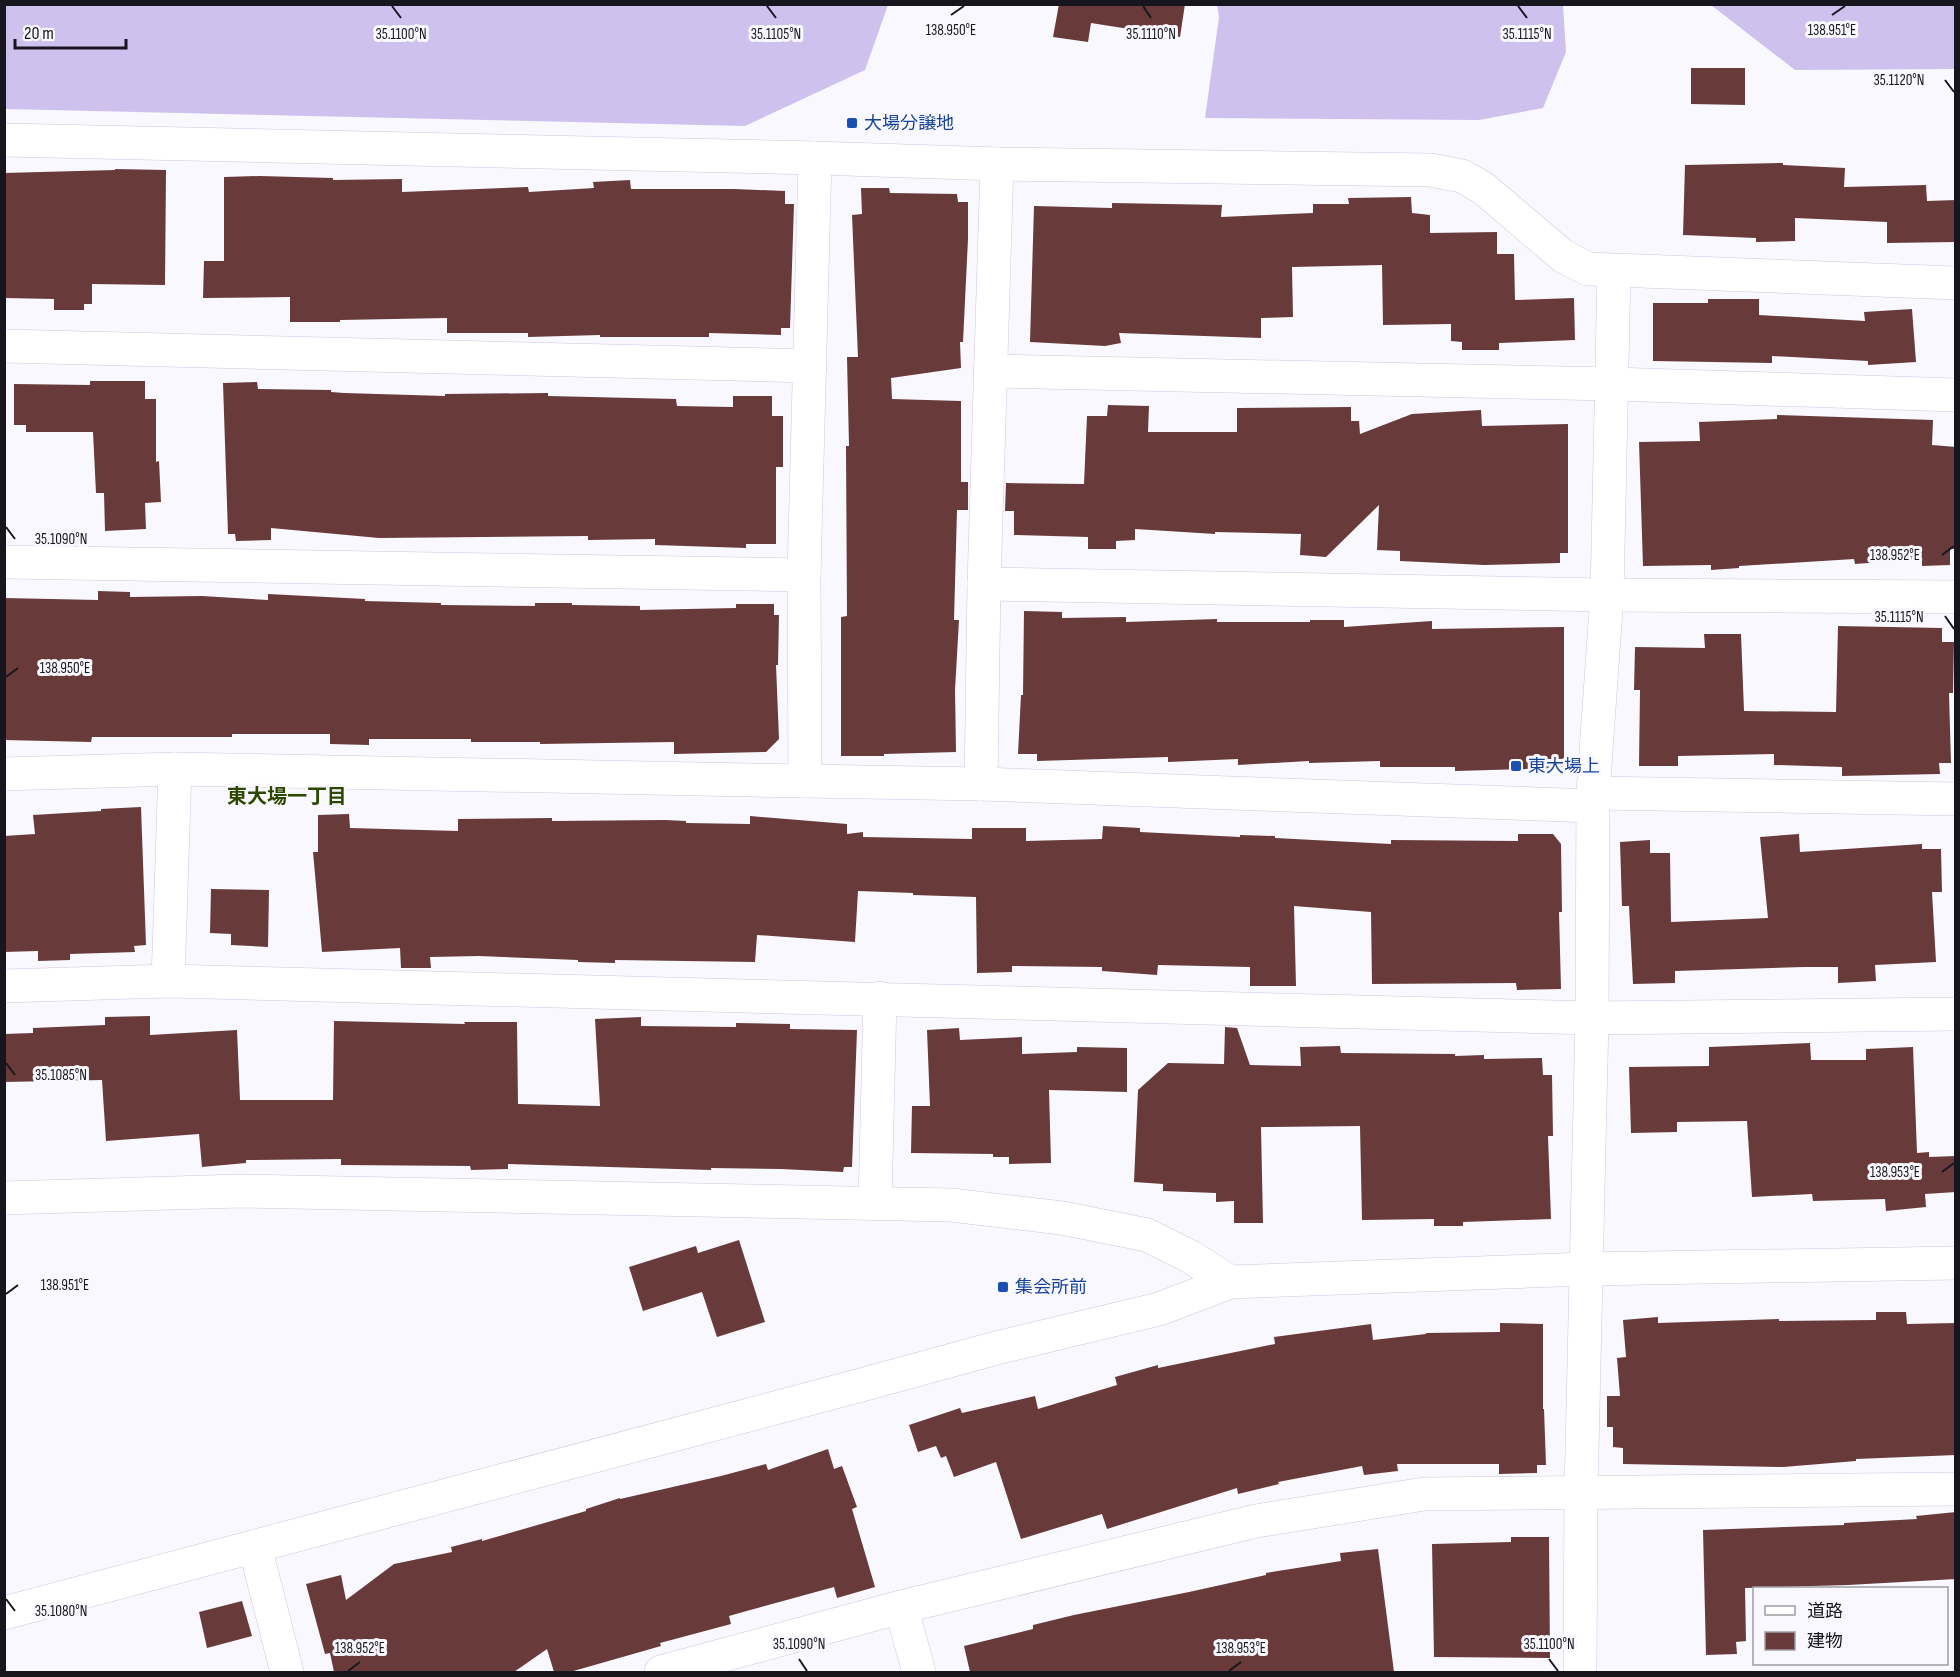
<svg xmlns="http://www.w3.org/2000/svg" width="1960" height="1677" viewBox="0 0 1960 1677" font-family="'Sofia Sans Condensed','Noto Sans JP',sans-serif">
	<rect width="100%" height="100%" fill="#f9f8fe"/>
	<!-- forest -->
	<g fill="#cec1ee">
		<polygon points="5,4 888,4 888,5 865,70 745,126 5,109"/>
		<polygon points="1217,5 1563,5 1566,52 1543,108 1479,120 1205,118 1219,17"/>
		<polygon points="1711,5 1955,5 1955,69 1795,70"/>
	</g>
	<!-- building -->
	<g fill="#683b3a">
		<polygon points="1059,4 1185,4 1180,37 1091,23 1088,42 1053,37"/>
		<polygon points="1691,68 1745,68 1745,105 1691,104"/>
		<polygon points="1783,163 1783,165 1845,168 1844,187 1926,185 1927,201 1956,200 1956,242 1887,243 1887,222 1795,218 1795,241 1756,242 1756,238 1683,235 1685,165"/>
		<polygon points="115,169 166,170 165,285 92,284 92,304 84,304 84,310 54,310 54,299 4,298 4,173 115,170"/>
		<polygon points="260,176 333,178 333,180 402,179 402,192 528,187 529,192 594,188 593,182 630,180 631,189 734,189 785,191 785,204 794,204 790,328 781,328 781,335 709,333 709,337 600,337 600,335 528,337 528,333 447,333 447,318 340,320 340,322 290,322 290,297 203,298 204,261 224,261 224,177"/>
		<polygon points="861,188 889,188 890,193 957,194 958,202 968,202 968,239 963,342 960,342 961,368 891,378 892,399 961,401 961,482 968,482 968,510 957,510 954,620 959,620 955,690 956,752 884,754 884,756 841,756 841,617 847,616 846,446 849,446 847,357 858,357 852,215 862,214"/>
		<polygon points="1411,197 1412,213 1430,215 1430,233 1497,232 1497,254 1514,254 1515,300 1574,298 1575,340 1499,343 1499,350 1462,350 1462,342 1451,341 1451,324 1383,325 1382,265 1292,267 1293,317 1261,318 1261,338 1119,333 1121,343 1105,346 1030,342 1034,206 1112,208 1112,203 1222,205 1221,217 1313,213 1313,204 1349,204 1348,198"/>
		<polygon points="1708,299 1759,299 1759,315 1865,321 1864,312 1912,309 1916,362 1868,365 1868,361 1772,356 1772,363 1653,361 1653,303 1708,303"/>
		<polygon points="90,381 145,381 145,399 156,399 156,462 159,461 161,502 145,503 146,529 105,531 104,493 96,493 93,432 26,432 26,425 14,425 14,384 90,385"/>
		<polygon points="257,382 258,389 331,390 331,392 344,393 445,396 445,394 548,393 548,396 676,399 677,406 733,407 733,396 772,396 772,416 783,416 783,467 776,467 776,544 746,544 746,548 655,545 655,539 588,540 588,536 379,538 271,528 271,540 236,541 235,534 228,534 223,383"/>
		<polygon points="1108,405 1149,406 1148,432 1237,432 1237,408 1351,407 1351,421 1359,421 1360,434 1412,414 1481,410 1482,426 1568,424 1568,553 1560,553 1560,563 1484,565 1400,561 1400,551 1377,550 1379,505 1326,557 1300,555 1301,534 1215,532 1215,534 1135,529 1135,540 1116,541 1116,549 1088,549 1088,537 1014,535 1014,511 1005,511 1006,483 1084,484 1087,416 1107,416"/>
		<polygon points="1777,415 1933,420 1932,445 1956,447 1956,549 1950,549 1950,565 1922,566 1922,559 1855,564 1854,559 1739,566 1739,568 1711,570 1711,565 1643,566 1639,442 1700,441 1699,422 1777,419"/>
		<polygon points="98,591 130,592 130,597 202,596 268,600 268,594 365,599 365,601 441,603 441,605 535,606 535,603 572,603 572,605 640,606 640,610 736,608 736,604 774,604 774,615 779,615 778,665 776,665 779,739 766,752 674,754 674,742 540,744 540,742 471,742 471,739 369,739 369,745 330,744 330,734 232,734 232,737 92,737 91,742 4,740 4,598 98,600"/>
		<polygon points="1024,611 1062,612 1062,618 1126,617 1126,622 1217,619 1217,622 1310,622 1310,620 1344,620 1344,627 1432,621 1432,629 1564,627 1564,768 1455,771 1455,767 1380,767 1380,761 1309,763 1309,761 1238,765 1238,759 1168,762 1168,757 1037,761 1037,754 1018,754 1021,695 1023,695"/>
		<polygon points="1838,626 1942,628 1942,642 1954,642 1953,693 1949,693 1951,763 1939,763 1940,774 1842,776 1842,767 1774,765 1774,754 1678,756 1678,766 1639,766 1640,690 1634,690 1635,647 1705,648 1704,634 1741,634 1744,711 1836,712"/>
		<polygon points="141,807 146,945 134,946 135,952 70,954 70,960 38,961 38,951 4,952 4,836 35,834 33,815 101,811 101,809"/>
		<polygon points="349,814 350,828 458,831 458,819 552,818 552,821 665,820 686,821 686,823 750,824 750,816 847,824 847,834 863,832 863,837 972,839 972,828 1026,828 1026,841 1102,839 1103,826 1140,828 1140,832 1240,837 1240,835 1275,836 1275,838 1391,844 1391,840 1518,841 1518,834 1553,834 1561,844 1562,912 1559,912 1561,989 1517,990 1516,983 1372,984 1371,912 1294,906 1296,986 1250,986 1250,967 1158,965 1157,975 1102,971 1102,967 1012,966 1012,972 977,973 976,897 913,895 913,893 858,891 855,942 757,935 755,962 615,960 615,963 578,962 578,960 479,956 430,957 431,968 401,968 400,948 322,952 313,852 318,852 318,815"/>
		<polygon points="1799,834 1800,852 1922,844 1922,849 1941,849 1942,892 1932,892 1936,962 1875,965 1876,981 1838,983 1838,967 1804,967 1675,971 1675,983 1633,984 1629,906 1622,906 1620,842 1650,840 1650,853 1670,853 1671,922 1768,918 1760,837"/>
		<polygon points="211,889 269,890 268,947 231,945 231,934 210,933"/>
		<polygon points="150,1016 150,1035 237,1030 240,1100 333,1100 334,1021 465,1024 464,1022 517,1022 518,1104 600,1106 595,1019 641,1017 641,1026 736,1027 736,1023 790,1024 790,1029 857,1030 852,1167 844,1167 843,1172 781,1169 711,1168 711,1170 508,1164 508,1169 471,1170 470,1166 341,1165 341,1159 246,1160 246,1163 202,1167 199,1134 106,1141 102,1080 4,1082 4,1034 33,1033 33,1028 105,1025 105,1017"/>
		<polygon points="1225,1027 1237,1028 1250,1065 1301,1066 1300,1047 1340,1046 1341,1053 1455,1054 1455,1056 1484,1055 1484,1059 1542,1058 1543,1075 1552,1075 1553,1136 1548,1136 1551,1219 1463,1222 1463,1226 1434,1226 1434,1219 1362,1220 1360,1126 1261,1127 1263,1223 1234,1223 1234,1201 1216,1202 1216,1193 1163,1191 1163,1184 1134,1182 1138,1090 1168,1063 1224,1064"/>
		<polygon points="959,1028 960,1040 1022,1037 1022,1054 1077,1052 1077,1047 1127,1048 1127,1092 1049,1090 1051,1163 1009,1164 1009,1157 993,1157 993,1154 911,1153 912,1106 930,1106 927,1030"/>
		<polygon points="1810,1043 1811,1060 1866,1060 1866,1049 1913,1047 1917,1153 1929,1152 1929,1157 1956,1156 1956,1192 1925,1194 1926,1207 1886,1211 1885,1199 1813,1201 1812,1194 1752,1197 1747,1121 1677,1122 1677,1132 1631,1133 1629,1067 1709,1066 1709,1047"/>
		<polygon points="739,1240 765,1322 717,1337 702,1292 643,1311 629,1267 696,1246 698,1253"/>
		<polygon points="1876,1312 1906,1312 1907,1324 1956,1323 1956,1455 1856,1459 1856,1461 1783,1467 1623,1464 1623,1448 1613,1447 1613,1427 1607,1427 1607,1396 1620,1396 1617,1358 1626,1357 1623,1320 1658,1317 1658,1323 1779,1319 1779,1321 1876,1320"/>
		<polygon points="1500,1323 1543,1324 1543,1409 1544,1409 1546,1465 1537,1465 1537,1473 1499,1474 1499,1464 1397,1464 1398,1471 1364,1475 1362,1466 1278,1482 1279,1484 1238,1494 1237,1488 1107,1529 1102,1514 1021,1539 996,1462 954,1477 946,1456 941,1458 936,1446 918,1452 909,1425 960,1408 962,1413 1035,1396 1038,1409 1117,1385 1115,1377 1158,1365 1158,1368 1275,1344 1274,1337 1371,1324 1373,1340 1426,1334 1426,1333 1500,1332"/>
		<polygon points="828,1449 834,1469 842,1466 857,1507 852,1509 875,1587 837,1598 834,1587 743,1612 729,1616 731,1624 660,1643 661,1646 570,1672 554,1672 547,1649 514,1672 334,1672 330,1653 325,1654 306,1584 341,1575 346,1600 394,1564 452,1552 451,1547 482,1539 482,1541 586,1511 586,1509 620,1498 620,1499 721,1476 766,1464 768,1470"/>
		<polygon points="1956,1512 1956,1579 1848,1585 1745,1588 1746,1641 1736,1642 1737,1654 1706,1655 1703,1530 1844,1525 1844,1523 1917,1519 1916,1516"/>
		<polygon points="1511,1537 1549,1537 1550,1658 1434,1657 1432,1544 1511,1542"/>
		<polygon points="1378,1549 1394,1672 970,1672 964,1646 1033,1629 1033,1625 1074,1615 1189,1592 1266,1575 1266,1573 1341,1561 1340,1553"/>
		<polygon points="242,1601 252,1636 207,1648 199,1612"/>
	</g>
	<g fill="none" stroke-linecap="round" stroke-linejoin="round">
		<defs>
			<g id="minor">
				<polyline points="4,140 815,158 997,164 1430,170 1462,176 1483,188 1563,256 1588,269 1956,283"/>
				<polyline points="4,346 810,366"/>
				<polyline points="990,371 1612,384 1956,395"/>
				<polyline points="4,562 804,575"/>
				<polyline points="984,584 1607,595 1956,597"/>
				<polyline points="4,774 175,769 805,781 981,784 1593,806"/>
				<polyline points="805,781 804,575 815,158"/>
				<polyline points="981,784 984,584 997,164"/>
				<polyline points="1593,793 1956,799"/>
				<polyline points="168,981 175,769"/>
				<polyline points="4,986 168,981 1592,1018 1956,1014"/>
				<polyline points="4,1198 240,1191 951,1205 1062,1218 1147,1235 1191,1257 1230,1282"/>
				<polyline points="875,1203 880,998"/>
				<polyline points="255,1547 287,1672"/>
				<polyline points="901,1607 919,1672"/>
				<polyline points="661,1672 901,1607 1256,1521 1424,1494 1956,1489"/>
				<polyline points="1580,1672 1581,1493 1592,1018 1593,793 1607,595 1614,271"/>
			</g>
			<polyline id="tertiary" points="4,1613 865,1384 1000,1347 1159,1309 1230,1282 1586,1269 1956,1263"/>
		</defs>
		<!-- minor casing -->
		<use href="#minor" stroke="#cdc6e0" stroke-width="34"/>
		<!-- tertiary casing -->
		<use href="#tertiary" stroke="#cdc6e0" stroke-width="34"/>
		<!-- minor -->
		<use href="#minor" stroke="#fff" stroke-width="33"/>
		<!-- tertiary -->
		<use href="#tertiary" stroke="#fff" stroke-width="33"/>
	</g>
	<!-- ticks -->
	<path fill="none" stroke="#17151e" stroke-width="2" d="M392 6 401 18M767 6 776 18M1143 6 1151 18M1518 6 1527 18M951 15 964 6M1832 15 1845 6M1945 80 1954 92M6 527 15 539M1942 555 1954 546M1945 616 1954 629M6 677 18 668M6 1063 15 1075M1942 1172 1954 1163M6 1294 18 1285M6 1599 15 1611M799 1659 807 1671M1549 1659 1558 1671M348 1671 360 1662M1229 1671 1241 1662"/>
	<!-- markers -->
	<g fill="#1a4fb4" stroke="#f9f8fe" stroke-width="2">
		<rect x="846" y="117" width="12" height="12" rx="3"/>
		<rect x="1510" y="760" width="12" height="12" rx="3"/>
		<rect x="997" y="1281" width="12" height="12" rx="3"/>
	</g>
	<g text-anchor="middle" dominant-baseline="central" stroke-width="6" stroke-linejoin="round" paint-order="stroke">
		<!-- transit labels -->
		<g font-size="18" fill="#164399" stroke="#f9f8fe" text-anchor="start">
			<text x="864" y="123">大場分譲地</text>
			<text x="1528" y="766">東大場上</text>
			<text x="1015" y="1287">集会所前</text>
		</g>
		<!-- neighbourhood labels -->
		<g font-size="20" font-weight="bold" fill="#2d4900" stroke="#f9f8fe">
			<text x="287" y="797">東大場一丁目</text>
		</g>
	</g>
	<g font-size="15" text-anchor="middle" fill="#17151e" stroke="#f9f8fe" stroke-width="6" stroke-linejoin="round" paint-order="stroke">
		<text x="951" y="35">138.950°E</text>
		<text x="1832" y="35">138.951°E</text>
		<text x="401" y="39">35.1100°N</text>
		<text x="776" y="39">35.1105°N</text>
		<text x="1151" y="39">35.1110°N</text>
		<text x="1527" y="39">35.1115°N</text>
		<text x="1899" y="85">35.1120°N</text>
		<text x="61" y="544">35.1090°N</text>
		<text x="1895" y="560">138.952°E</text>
		<text x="1899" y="622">35.1115°N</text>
		<text x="65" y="673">138.950°E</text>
		<text x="61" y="1080">35.1085°N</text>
		<text x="1895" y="1177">138.953°E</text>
		<text x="65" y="1290">138.951°E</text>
		<text x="61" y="1616">35.1080°N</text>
		<text x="799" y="1649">35.1090°N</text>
		<text x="1549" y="1649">35.1100°N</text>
		<text x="360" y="1653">138.952°E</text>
		<text x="1241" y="1653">138.953°E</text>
	</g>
	<!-- border -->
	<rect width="1960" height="1677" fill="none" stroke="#17151e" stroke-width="12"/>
	<!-- legend -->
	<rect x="1753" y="1587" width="195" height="78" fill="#f9f8fe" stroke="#9f9da4" stroke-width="1.5"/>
	<rect x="1765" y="1606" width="30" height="9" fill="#ffffff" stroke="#9f9da4" stroke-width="1.5"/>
	<text x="1807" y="1617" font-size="18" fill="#17151e">道路</text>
	<rect x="1765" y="1632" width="30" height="18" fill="#683b3a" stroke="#9f9da4" stroke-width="1.5"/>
	<text x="1807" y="1647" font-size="18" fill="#17151e">建物</text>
	<!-- scale -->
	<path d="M15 39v9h111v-9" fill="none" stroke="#17151e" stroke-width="3"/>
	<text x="24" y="39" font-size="18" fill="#17151e" stroke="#f9f8fe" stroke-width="4.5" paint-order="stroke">20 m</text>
</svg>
